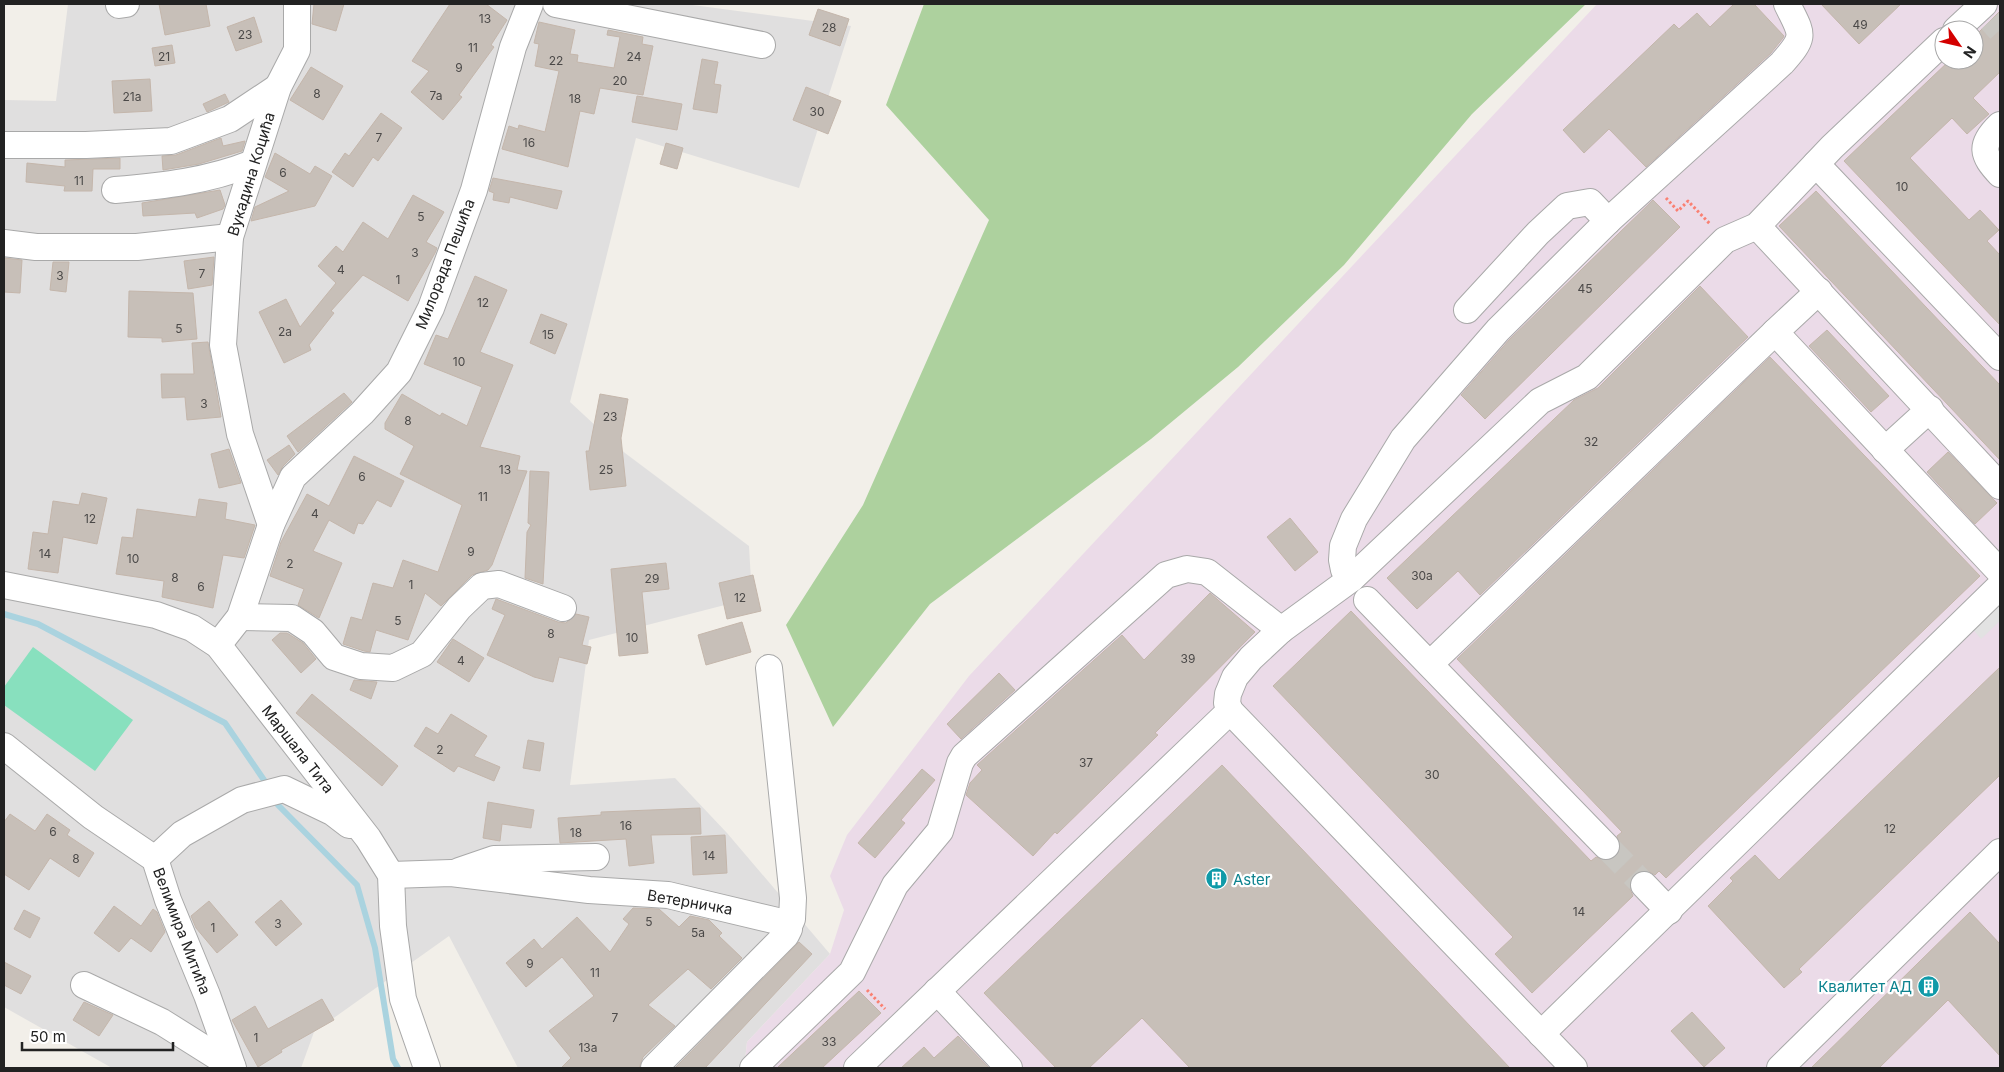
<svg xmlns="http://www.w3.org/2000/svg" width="2004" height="1072" viewBox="0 0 2004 1072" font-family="Inter,sans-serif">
	<rect width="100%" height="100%" fill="#f2efe9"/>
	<!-- residential -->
	<polygon fill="#e0dfdf" points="68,4 685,4 851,26 799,188 636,138 570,402 625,453 749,546 752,598 589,640 570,785 675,778 727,833 830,954 747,1042 745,1061 737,1068 518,1068 449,936 314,1032 301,1068 112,1068 4,1007 4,100 56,101"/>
	<!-- industrial -->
	<path fill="#ebdbe8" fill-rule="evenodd" d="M1597 4H2000V1068H737L745 1061 747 1042 830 954 844 910 830 876 847 835 969 676ZM1944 30H1974V60H1944Z"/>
	<!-- forest -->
	<polygon fill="#add19e" points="924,4 1586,4 1472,114 1344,265 1238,367 1151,439 930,604 833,727 786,625 863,505 989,220 886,105"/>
	<!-- pitch -->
	<polygon fill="#88e0be" points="33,647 133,720 95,771 4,705 4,687"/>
	<!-- parking -->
	<polygon fill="#e2e2e2" points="2000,599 2000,621 1981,639 1971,627"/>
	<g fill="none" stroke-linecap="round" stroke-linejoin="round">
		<!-- stream -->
		<g stroke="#aad3df" stroke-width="6">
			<polyline points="4,614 38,624 225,723 264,780"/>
			<polyline points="278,805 357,885 375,948 393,1059 398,1068"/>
		</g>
	</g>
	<!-- building -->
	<g fill="#c7bfb8" stroke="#c4b6ab">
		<polygon points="159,4 206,4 210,26 165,35"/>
		<polygon points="314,4 344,4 336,31 312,24"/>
		<polygon points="450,4 486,4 507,20 491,45 494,47 459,95 462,97 443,120 411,92 429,71 412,61"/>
		<polygon points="1734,4 1754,4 1784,36 1783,38 1771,53 1646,167 1609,129 1584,153 1563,130 1674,24 1679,29 1697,13 1710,27"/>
		<polygon points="1821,4 1901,4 1859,44"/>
		<polygon points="818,9 849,19 840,46 809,35"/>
		<polygon points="2000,11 2000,72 1973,98 1989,114 1967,134 1952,118 1910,158 1969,220 1980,210 1999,230 1987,241 2000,255 2000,325 1844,161 1950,60 1974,60 1974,37"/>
		<polygon points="254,17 262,42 236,51 227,27"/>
		<polygon points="539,22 575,30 570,54 578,55 577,62 614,68 620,37 607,35 608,30 643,37 642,44 653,46 643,95 600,88 594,114 580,111 568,167 502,149 509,126 518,129 519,125 545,132 559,71 535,66 539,44 534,43"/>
		<polygon points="172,45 175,63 155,66 152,48"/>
		<polygon points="702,59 718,62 714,84 721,85 717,113 693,109"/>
		<polygon points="311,67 343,86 323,120 290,100"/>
		<polygon points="150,79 152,111 114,113 112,81"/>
		<polygon points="806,87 841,101 828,134 793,120"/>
		<polygon points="225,94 229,102 207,112 203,104"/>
		<polygon points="637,96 682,104 677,130 632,122"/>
		<polygon points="381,113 402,128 378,161 373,157 353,187 332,172 345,153 349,156"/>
		<polygon points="221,138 223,146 245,141 242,151 199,164 163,170 162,156 176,155"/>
		<polygon points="666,143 683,148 677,169 660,164"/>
		<polygon points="275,153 310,174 315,166 332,176 315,206 251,221 255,207 289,191 265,177"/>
		<polygon points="120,158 120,169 93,169 92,191 64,191 65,186 26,182 27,163 65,167 65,160"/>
		<polygon points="493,178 562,191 557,209 510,197 509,203 493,200 494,193 489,191"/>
		<polygon points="220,190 225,205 223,209 197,218 195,213 143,216 142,203"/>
		<polygon points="1816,191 2000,385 2000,460 1779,226"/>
		<polygon points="413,195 444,212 426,242 437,248 435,253 408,301 363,275 331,311 334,313 309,345 311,350 284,363 259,312 286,299 300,327 336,283 318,266 336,246 343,252 363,222 388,239"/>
		<polygon points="1653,200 1680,227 1485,419 1461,395 1509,340"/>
		<polygon points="214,257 212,285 188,289 184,261"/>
		<polygon points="4,258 22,260 20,293 4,292"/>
		<polygon points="53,262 69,262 66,292 50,290"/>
		<polygon points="475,276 507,290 480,352 513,365 480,447 520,456 517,470 527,471 492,565 488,570 472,575 441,606 425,593 408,640 376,630 370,652 364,651 343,644 351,617 362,620 373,583 393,588 403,560 438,572 462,505 400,474 414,446 385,429 385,423 402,394 440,416 442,413 467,426 482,387 424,364 436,335 448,339"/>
		<polygon points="1700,286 1748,337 1480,595 1458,571 1417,609 1387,578 1574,400 1598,388"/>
		<polygon points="129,291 193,293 197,339 162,342 162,338 128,337"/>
		<polygon points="541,314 567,324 555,354 530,343"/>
		<polygon points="1827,330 1889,396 1871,412 1809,346"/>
		<polygon points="208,342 221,417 187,420 185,397 162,398 161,374 194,374 192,343"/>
		<polygon points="1770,357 1980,576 1666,878 1659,871 1655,875 1648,871 1640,871 1634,874 1630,881 1630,889 1633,896 1532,993 1495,954 1513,937 1273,686 1351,611 1591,861 1596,857 1609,861 1616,857 1620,850 1617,836 1622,832 1457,659"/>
		<polygon points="344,393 352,402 298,452 287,436"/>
		<polygon points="600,394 628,399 621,438 626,486 590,490 586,451 589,451"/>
		<polygon points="289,445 295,454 283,466 278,475 267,460"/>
		<polygon points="229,449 241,483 219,488 211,454"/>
		<polygon points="1948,452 1997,503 1975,524 1927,472"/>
		<polygon points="354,456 404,481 391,507 377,500 363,524 358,523 354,534 329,520 313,551 342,563 319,618 298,605 304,589 270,576 281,542 307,494 329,506"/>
		<polygon points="530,471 549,472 543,584 525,578 527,532 531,525 528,523"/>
		<polygon points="82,493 107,498 97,544 63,537 58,573 28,569 33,532 48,534 53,501 79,505"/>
		<polygon points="199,499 227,503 225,519 255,525 244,558 223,555 213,608 162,597 164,581 116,574 122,537 133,538 137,509 196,517"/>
		<polygon points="1290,518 1318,552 1295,571 1267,537"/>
		<polygon points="666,563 669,589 642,592 648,653 619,656 611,569"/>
		<polygon points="753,575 761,611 727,619 719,583"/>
		<polygon points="1210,593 1255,632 1155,733 1158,735 1057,834 1055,832 1033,856 966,795 970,783 982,770 977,765 1122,635 1144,660"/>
		<polygon points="496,599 558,622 566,623 576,614 589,617 582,645 591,647 587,664 559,657 553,682 534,677 487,655 505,615 492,609"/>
		<polygon points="742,622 751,652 706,665 698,635"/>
		<polygon points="280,633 287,633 303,643 316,659 301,673 272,640"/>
		<polygon points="453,639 484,658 469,682 437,662"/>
		<polygon points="2000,667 2000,775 1799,969 1802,972 1784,988 1708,906 1733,881 1730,878 1755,855 1779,880"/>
		<polygon points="999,673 1015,690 961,739 947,724"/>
		<polygon points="354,680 377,682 371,699 350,690"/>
		<polygon points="312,694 398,766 382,786 296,713"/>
		<polygon points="451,714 487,736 474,756 500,767 494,781 458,766 454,772 414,746 426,727 438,734"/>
		<polygon points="528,740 544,743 540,771 523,768"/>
		<polygon points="1222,765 1510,1068 1190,1068 1142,1018 1089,1068 1056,1068 984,993"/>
		<polygon points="922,769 935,780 901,820 905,823 875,858 858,843"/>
		<polygon points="488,802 534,810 531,828 502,824 500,841 483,838"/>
		<polygon points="700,808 701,834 651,835 654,863 629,866 626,839 560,843 558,818 601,815 601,812"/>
		<polygon points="10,814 35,831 47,814 70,830 67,835 94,853 79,877 50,858 29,890 4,874 4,822"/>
		<polygon points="725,835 727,873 693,875 691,837"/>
		<polygon points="281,900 302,924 276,946 255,922"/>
		<polygon points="209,901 238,935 217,953 196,928 191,916"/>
		<polygon points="114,906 141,926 153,909 157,912 165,932 151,952 131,938 119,952 94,933"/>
		<polygon points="633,908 659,909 679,927 690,916 709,920 722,933 719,936 742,958 711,989 688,969 648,1005 675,1026 643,1057 639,1068 561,1068 571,1058 549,1031 594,996 562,957 526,987 506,963 534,939 542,949 577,917 610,952 629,924 623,919"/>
		<polygon points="24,910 40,918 30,938 14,929"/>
		<polygon points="1970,912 2000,944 2000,1056 1948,1000 1879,1068 1811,1068"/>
		<polygon points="799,942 812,954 705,1068 675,1068"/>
		<polygon points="4,962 31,976 21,994 4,985"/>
		<polygon points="859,991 881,1013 822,1068 777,1068"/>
		<polygon points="322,999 334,1020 281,1050 282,1052 258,1067 232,1020 255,1006 268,1029"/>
		<polygon points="84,1002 113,1015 99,1036 73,1020"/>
		<polygon points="1692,1012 1725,1048 1704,1067 1671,1031"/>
		<polygon points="958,1036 989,1068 901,1068 924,1047 934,1058"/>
	</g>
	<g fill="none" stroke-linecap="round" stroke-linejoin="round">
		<!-- minor-tunnel -->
		<g stroke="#c8c6c1" stroke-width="26" stroke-dasharray="26 13" stroke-linecap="butt">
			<polyline points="1991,20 2000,30"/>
			<polyline points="1606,846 1644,885"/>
		</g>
		<defs>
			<g id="minor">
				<polyline points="556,4 762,45"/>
				<polyline points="119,5 126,4"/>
				<polyline points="1956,30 1984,4"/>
				<path d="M2000 125C1979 145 1982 155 2000 174"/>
				<polyline points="4,145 86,145 171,141 230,119 278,87"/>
				<polyline points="1816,164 2000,357"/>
				<path d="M115 190C163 186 208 181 253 163"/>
				<polyline points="1757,226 2000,486"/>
				<polyline points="4,243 36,247 137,247 230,237"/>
				<polyline points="1819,291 1775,332 2000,572"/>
				<polyline points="1467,310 1538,233 1567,206 1590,202 1608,221"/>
				<polyline points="1885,450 1930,409"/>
				<polyline points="271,525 240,434 223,345 230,237 278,87 297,50 297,4"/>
				<path d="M1351 579 1344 570 1342 560 1343 546 1354 519 1403 439 1498 330 1608 221 1782 63C1807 35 1802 35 1787 4"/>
				<polyline points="4,585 156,615 192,628 218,645 368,838 391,875 393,926 403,999 427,1068"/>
				<polyline points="1367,600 1606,846"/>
				<polyline points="240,617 292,618 313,632 334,657 361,666 393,668 422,654 459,608 482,586 499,584 563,608"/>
				<polyline points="218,645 240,617 271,525 293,477 362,413 399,372 431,308 474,190 513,47 530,4"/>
				<polyline points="1430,664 1775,332"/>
				<polyline points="769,668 793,898 792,919 789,926"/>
				<polyline points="4,746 93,817 155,859 168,900 207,995 233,1068"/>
				<polyline points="155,859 182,834 242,800 284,789 332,812 349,825"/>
				<polyline points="459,871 494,859 596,857"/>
				<polyline points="391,875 451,873 589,890 668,895 786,923 789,929 786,935 654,1068"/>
				<polyline points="1644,885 1669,911"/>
				<polyline points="84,985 162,1022 232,1066"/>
				<polyline points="937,991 1009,1068"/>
				<polyline points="1541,1034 2000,586"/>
				<polyline points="753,1068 852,972 895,885 940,831 960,763 964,756 1166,575 1187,569 1207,572 1281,630"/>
				<polyline points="857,1068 1230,711"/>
				<polyline points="1574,1068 1230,711 1227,703 1228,694 1235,677 1251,658 1281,630 1351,579 1540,401 1587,377 1725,240 1757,226 1832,147 1944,41"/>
				<polyline points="1780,1068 2000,852"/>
			</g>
		</defs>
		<!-- minor casing -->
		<use href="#minor" stroke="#a9a9a9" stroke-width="28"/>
		<!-- path -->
		<g stroke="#fa8072" stroke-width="3" stroke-dasharray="2.5 2.5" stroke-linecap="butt">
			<polyline points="1666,198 1678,211 1688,201 1710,224"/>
			<polyline points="867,990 885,1009"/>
		</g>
		<!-- minor -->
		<use href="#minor" stroke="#fff" stroke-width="26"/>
	</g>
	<!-- icons -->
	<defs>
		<symbol id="building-disc" viewBox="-11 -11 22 22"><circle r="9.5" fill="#0f9aa8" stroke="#fff"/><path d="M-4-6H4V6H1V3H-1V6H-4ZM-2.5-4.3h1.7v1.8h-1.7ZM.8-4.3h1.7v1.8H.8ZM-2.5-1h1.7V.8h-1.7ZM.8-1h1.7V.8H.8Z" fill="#fff"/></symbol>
	</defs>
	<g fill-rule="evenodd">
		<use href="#building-disc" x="1204" y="866" width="25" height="25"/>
		<use href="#building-disc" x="1916" y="974" width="25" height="25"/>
	</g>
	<g text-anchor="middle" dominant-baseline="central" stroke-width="4.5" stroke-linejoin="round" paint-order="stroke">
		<!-- number labels -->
		<g font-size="12" fill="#4b4948">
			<text x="485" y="18">13</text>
			<text x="1860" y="24">49</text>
			<text x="829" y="27">28</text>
			<text x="245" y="34">23</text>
			<text x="473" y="47">11</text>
			<text x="164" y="56">21</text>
			<text x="634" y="56">24</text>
			<text x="556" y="60">22</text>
			<text x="459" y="67">9</text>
			<text x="620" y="80">20</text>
			<text x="317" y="93">8</text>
			<text x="436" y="95">7a</text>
			<text x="132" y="96">21a</text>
			<text x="575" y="98">18</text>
			<text x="817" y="111">30</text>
			<text x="379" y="137">7</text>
			<text x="529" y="142">16</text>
			<text x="283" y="172">6</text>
			<text x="79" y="180">11</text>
			<text x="1902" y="186">10</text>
			<text x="421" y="216">5</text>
			<text x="415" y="252">3</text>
			<text x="341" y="269">4</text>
			<text x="202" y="273">7</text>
			<text x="60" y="275">3</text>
			<text x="398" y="279">1</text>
			<text x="1585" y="288">45</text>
			<text x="483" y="302">12</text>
			<text x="179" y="328">5</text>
			<text x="285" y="331">2a</text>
			<text x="548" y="334">15</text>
			<text x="459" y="361">10</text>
			<text x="204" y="403">3</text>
			<text x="610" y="416">23</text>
			<text x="408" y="420">8</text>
			<text x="1591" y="441">32</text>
			<text x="505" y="469">13</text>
			<text x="606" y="469">25</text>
			<text x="362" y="476">6</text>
			<text x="483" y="496">11</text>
			<text x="315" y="513">4</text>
			<text x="90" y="518">12</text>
			<text x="471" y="551">9</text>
			<text x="45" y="553">14</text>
			<text x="133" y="558">10</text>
			<text x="290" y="563">2</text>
			<text x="1422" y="575">30a</text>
			<text x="175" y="577">8</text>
			<text x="652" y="578">29</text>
			<text x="411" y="584">1</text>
			<text x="201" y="586">6</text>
			<text x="740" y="597">12</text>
			<text x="398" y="620">5</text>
			<text x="551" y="633">8</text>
			<text x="632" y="637">10</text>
			<text x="1188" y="658">39</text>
			<text x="461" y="660">4</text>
			<text x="440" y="749">2</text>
			<text x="1086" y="762">37</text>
			<text x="1432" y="774">30</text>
			<text x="626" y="825">16</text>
			<text x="1890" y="828">12</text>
			<text x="53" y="831">6</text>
			<text x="576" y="832">18</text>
			<text x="709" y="855">14</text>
			<text x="76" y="858">8</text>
			<text x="1579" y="911">14</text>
			<text x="649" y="921">5</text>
			<text x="278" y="923">3</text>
			<text x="213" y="927">1</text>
			<text x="698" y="932">5a</text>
			<text x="530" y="963">9</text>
			<text x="595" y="972">11</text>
			<text x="615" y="1017">7</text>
			<text x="256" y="1037">1</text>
			<text x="829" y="1041">33</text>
			<text x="588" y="1047">13a</text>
		</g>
		<!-- street labels -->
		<g font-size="15" fill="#222" stroke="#fff">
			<text transform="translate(251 174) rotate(-73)">Вукадина Коцића</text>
			<text transform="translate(445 264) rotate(-69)">Милорада Пешића</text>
			<text transform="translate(298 749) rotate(52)">Маршала Тита</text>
			<text transform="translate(690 902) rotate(10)">Ветерничка</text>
			<text transform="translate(182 931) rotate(69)">Велимира Митића</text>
		</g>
		<!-- culture labels -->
		<g font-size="15" fill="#0d838f" stroke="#fff" text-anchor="start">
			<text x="1233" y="879">Aster</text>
			<text x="1912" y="986" text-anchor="end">Квалитет АД</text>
		</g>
	</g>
	<!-- border -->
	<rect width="2004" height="1072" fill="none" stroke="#222222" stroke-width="10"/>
	<!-- north arrow -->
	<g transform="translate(1959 45) rotate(124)"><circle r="24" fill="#ffffff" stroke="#a7a7a7"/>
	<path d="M0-4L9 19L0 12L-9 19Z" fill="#d40000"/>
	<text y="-8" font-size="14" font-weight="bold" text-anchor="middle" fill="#222222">N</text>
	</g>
	<!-- scale -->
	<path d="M22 1042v8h151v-8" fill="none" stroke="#222222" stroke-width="2.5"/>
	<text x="30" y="1042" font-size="15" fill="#222222" stroke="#ffffff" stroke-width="4" paint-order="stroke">50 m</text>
</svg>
